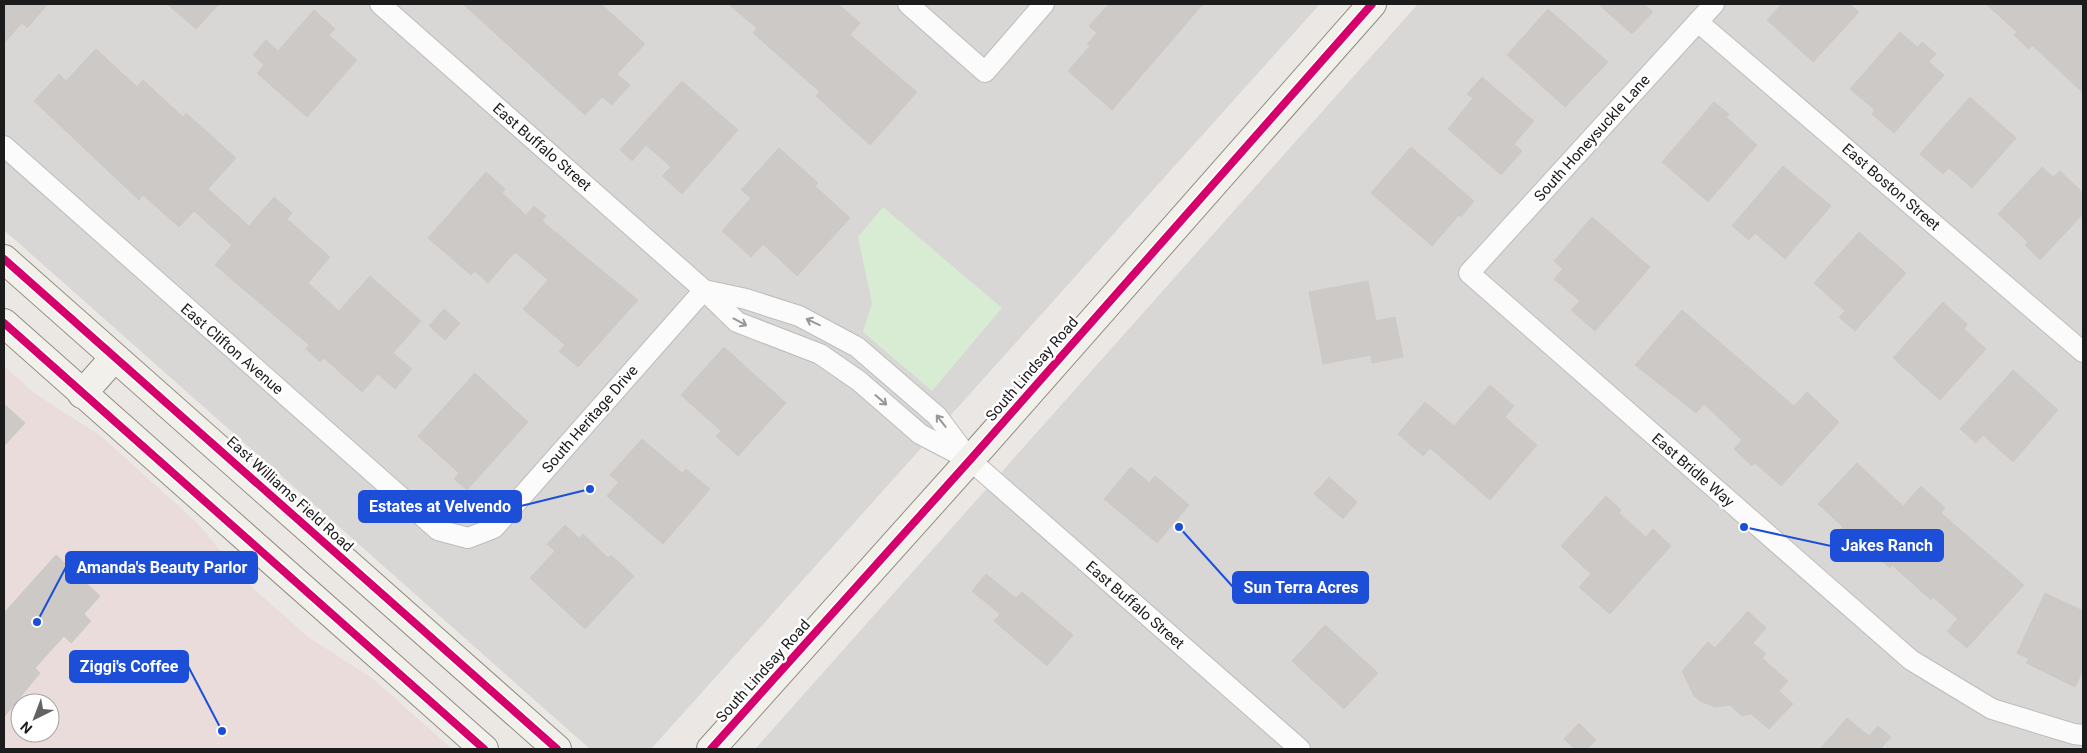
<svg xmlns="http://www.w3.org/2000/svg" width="2087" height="753" viewBox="0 0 2087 753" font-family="Roboto,sans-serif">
	<rect width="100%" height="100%" fill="#eae7e4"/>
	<!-- residential -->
	<g fill="#d9d7d6">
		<polygon points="4,4 1320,4 651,749 590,749 4,230"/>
		<polygon points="1418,4 2083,4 2083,749 755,749"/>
	</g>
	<!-- commercial -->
	<path fill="#ebdcdc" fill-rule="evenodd" d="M4 366 34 393 101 436 196 522 253 588 308 637 372 678 452 749H4ZM20 703H50V733H20Z"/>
	<!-- park -->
	<polygon fill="#d7ecd2" points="883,207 1002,308 932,391 863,332 872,303 858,237"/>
	<!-- building -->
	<g fill="#ccc9c7" stroke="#ccc9c6">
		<polygon points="4,4 48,4 27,28 22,23 4,43"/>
		<polygon points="167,4 219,4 196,29"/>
		<polygon points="463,4 601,4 645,44 617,74 630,85 612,105 602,97 585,115"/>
		<polygon points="728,4 838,4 860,23 850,35 917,92 870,145 816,96 820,92 753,33 757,28"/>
		<polygon points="1109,4 1203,4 1112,110 1068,71 1090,46 1087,44 1097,33 1089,26"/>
		<polygon points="1598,4 1644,4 1653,12 1632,34"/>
		<polygon points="1782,4 1849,4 1859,12 1813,62 1767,20"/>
		<polygon points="1986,4 2083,4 2083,93 2032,45 2029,49 2014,35 2017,32"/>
		<polygon points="1548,9 1608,62 1565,107 1507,55"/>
		<polygon points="314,10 335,29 329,35 357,60 307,117 257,73 264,65 253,55 266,40 278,51"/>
		<polygon points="1900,32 1917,47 1922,42 1936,54 1929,62 1944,75 1894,133 1872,114 1875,110 1850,89"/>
		<polygon points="96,49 137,87 143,80 183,117 186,113 236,158 208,189 249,226 274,197 292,213 287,219 330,257 308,283 339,311 370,276 421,321 393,353 412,369 395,389 378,374 362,392 324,358 320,362 306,349 309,345 215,265 232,245 194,211 179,227 143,195 139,200 34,101 59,74 66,81"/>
		<polygon points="1482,77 1534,121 1514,144 1522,151 1501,175 1448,129 1473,98 1467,94"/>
		<polygon points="682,81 738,130 682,194 662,176 671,167 646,145 632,161 620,150"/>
		<polygon points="1970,97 2016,138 1972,188 1949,168 1943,174 1920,154"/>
		<polygon points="1714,102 1729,114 1726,117 1757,145 1708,202 1662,162"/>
		<polygon points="1411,147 1474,201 1461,217 1459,215 1432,246 1371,193"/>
		<polygon points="779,148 818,183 815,186 850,218 797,276 763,244 751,257 722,231 751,198 741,190"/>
		<polygon points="1783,166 1831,206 1785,259 1755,233 1749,240 1732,226"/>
		<polygon points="2042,167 2053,177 2060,171 2083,193 2083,214 2040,260 2025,245 2028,242 1998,214"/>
		<polygon points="486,172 505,189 502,193 526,215 534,206 546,216 542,221 638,300 578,367 559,351 565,345 523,309 548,280 515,252 488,283 475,271 471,275 428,238"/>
		<polygon points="1592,217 1650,267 1595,331 1571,310 1580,301 1554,279 1563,269 1554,261"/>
		<polygon points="1859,232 1906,273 1855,331 1839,317 1845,311 1814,283"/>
		<polygon points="1368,281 1376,321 1395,317 1403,357 1372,363 1371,355 1323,364 1309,292"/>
		<polygon points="1943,302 1967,324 1964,329 1986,349 1940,400 1893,358"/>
		<polygon points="444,309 460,323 445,340 429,326"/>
		<polygon points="1682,310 1794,406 1807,392 1839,422 1781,486 1755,463 1752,466 1734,449 1742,440 1704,404 1696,413 1635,365"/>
		<polygon points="724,347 786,403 738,456 716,436 721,431 681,395"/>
		<polygon points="2013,370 2058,410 2013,462 1983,435 1976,443 1960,429"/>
		<polygon points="475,373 528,422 467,490 454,479 459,473 418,436"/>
		<polygon points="1490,385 1514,406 1505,417 1537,445 1490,500 1430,448 1423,456 1398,434 1425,402 1454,426"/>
		<polygon points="4,404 25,423 4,446"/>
		<polygon points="642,439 682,473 686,469 710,489 663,544 607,496 619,482 610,475"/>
		<polygon points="1857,463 1903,506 1921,486 1945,508 1941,513 2024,585 1967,648 1947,631 1958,619 1933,597 1931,600 1892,565 1890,568 1860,541 1849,552 1834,538 1843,527 1818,504"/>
		<polygon points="1131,467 1149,483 1155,476 1189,505 1157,543 1104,499"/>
		<polygon points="1329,477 1357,502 1343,519 1314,494"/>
		<polygon points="1606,496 1621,510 1619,513 1646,537 1653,529 1671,546 1610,614 1579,587 1591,574 1561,546"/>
		<polygon points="565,525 579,538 583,534 608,558 611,555 634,576 585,629 530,578 555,551 547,544"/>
		<polygon points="56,555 70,568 75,562 89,574 83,580 100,596 84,614 91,621 71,643 64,636 35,668 40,673 4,717 4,613"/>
		<polygon points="986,574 1016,598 1022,592 1073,635 1047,666 994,621 1000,614 972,591"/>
		<polygon points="2045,593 2083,611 2083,670 2075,687 2026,663 2029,659 2017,653"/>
		<polygon points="1748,611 1766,628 1753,643 1766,654 1762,658 1788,681 1779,691 1793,704 1769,729 1751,714 1742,716 1730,705 1715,707 1700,701 1694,696 1682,671 1708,642 1715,648"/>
		<polygon points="1325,625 1378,673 1344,709 1292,661"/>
		<polygon points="1847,718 1869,736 1878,726 1891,737 1882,747 1884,749 1820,749"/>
		<polygon points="1579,723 1596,740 1587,749 1575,749 1564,739"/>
	</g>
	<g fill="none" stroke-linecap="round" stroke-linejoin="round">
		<defs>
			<g id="street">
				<polyline points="380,4 704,290 737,322 820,354 859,381 920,434 966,458"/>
				<polyline points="908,4 985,72 1044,4"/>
				<polyline points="1714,4 1469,273 1911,660 1992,709 2074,734 2083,735"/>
				<polyline points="1698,22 2083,352"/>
				<polyline points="4,146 438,530 468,538 494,528 704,290"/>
				<polyline points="704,290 746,299 799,316 857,347 937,416 970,460 1300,749"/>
			</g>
			<g id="secondary">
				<polyline points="4,259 557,749"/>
				<polyline points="4,323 484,749"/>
				<polyline points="82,394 114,358"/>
				<polyline points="711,749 970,460 1372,4"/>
			</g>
		</defs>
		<!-- street casing -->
		<use href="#street" stroke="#bdbcbb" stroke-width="22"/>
		<!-- secondary casing -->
		<use href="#secondary" stroke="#91907f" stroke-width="30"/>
		<!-- street -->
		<use href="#street" stroke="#fcfbfb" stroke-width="20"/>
		<!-- secondary -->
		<use href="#secondary" stroke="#f1f0ea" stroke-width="28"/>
		<defs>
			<g id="cycleway">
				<polyline points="4,259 557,749"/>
				<polyline points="4,323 484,749"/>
				<polyline points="711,749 970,460 1372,4"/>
			</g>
		</defs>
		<!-- cycleway casing -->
		<use href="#cycleway" stroke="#fff" stroke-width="11"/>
		<!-- cycleway -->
		<use href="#cycleway" stroke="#d6006c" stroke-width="8"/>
	</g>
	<!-- one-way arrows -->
	<defs><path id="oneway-shaft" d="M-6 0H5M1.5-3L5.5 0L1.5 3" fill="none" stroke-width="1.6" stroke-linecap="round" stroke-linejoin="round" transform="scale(1.25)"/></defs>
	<g stroke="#979797">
		<use href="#oneway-shaft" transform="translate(740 322) rotate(28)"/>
		<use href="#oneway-shaft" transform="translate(813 322) rotate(-155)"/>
		<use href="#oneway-shaft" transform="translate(881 400) rotate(41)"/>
		<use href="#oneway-shaft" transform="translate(941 421) rotate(-128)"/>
	</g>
	<g text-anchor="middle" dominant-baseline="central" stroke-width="5" stroke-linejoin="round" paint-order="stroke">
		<!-- street labels -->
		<g font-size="15" fill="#1c1c1c" stroke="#fff">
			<text transform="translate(1592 138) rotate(-48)">South Honeysuckle Lane</text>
			<text transform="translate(542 147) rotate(41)">East Buffalo Street</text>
			<text transform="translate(1891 187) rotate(41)">East Boston Street</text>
			<text transform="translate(232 349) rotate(41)">East Clifton Avenue</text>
			<text transform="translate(1032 369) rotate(-49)">South Lindsay Road</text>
			<text transform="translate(590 419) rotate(-49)">South Heritage Drive</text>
			<text transform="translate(1693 470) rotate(41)">East Bridle Way</text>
			<text transform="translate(290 494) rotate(42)">East Williams Field Road</text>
			<text transform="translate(1135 605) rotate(41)">East Buffalo Street</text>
			<text transform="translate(763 671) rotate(-48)">South Lindsay Road</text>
		</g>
	</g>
	<!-- callouts -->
	<path fill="none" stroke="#1d4ed8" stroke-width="2" d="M590 489L521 506M1744 527L1831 546M37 622L66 567M1179 527L1233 587M222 731L188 666"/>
	<g fill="#1d4ed8" stroke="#fff" stroke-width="2">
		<circle cx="590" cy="489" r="5"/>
		<circle cx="1744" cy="527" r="5"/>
		<circle cx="37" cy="622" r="5"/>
		<circle cx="1179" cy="527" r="5"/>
		<circle cx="222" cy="731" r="5"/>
	</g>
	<g fill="#1d4ed8" stroke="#1d4ed8" stroke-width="2">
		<rect x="359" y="491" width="162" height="31" rx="5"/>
		<rect x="1831" y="530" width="112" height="31" rx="5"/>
		<rect x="66" y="552" width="191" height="31" rx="5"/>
		<rect x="1233" y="572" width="135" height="31" rx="5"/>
		<rect x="70" y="651" width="118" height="31" rx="5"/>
	</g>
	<g font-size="16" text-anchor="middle" font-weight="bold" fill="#fff">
		<text x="440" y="512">Estates at Velvendo</text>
		<text x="1887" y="551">Jakes Ranch</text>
		<text x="162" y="573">Amanda's Beauty Parlor</text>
		<text x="1301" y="593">Sun Terra Acres</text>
		<text x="129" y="672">Ziggi's Coffee</text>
	</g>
	<!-- border -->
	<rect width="2087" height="753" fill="none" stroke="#1c1c1c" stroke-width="10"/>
	<!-- north arrow -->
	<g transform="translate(35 718) rotate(222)"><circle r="24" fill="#ffffff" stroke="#a4a4a4"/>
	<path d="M0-4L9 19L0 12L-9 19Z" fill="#646362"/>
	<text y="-8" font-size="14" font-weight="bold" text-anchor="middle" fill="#1c1c1c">N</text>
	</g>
</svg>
